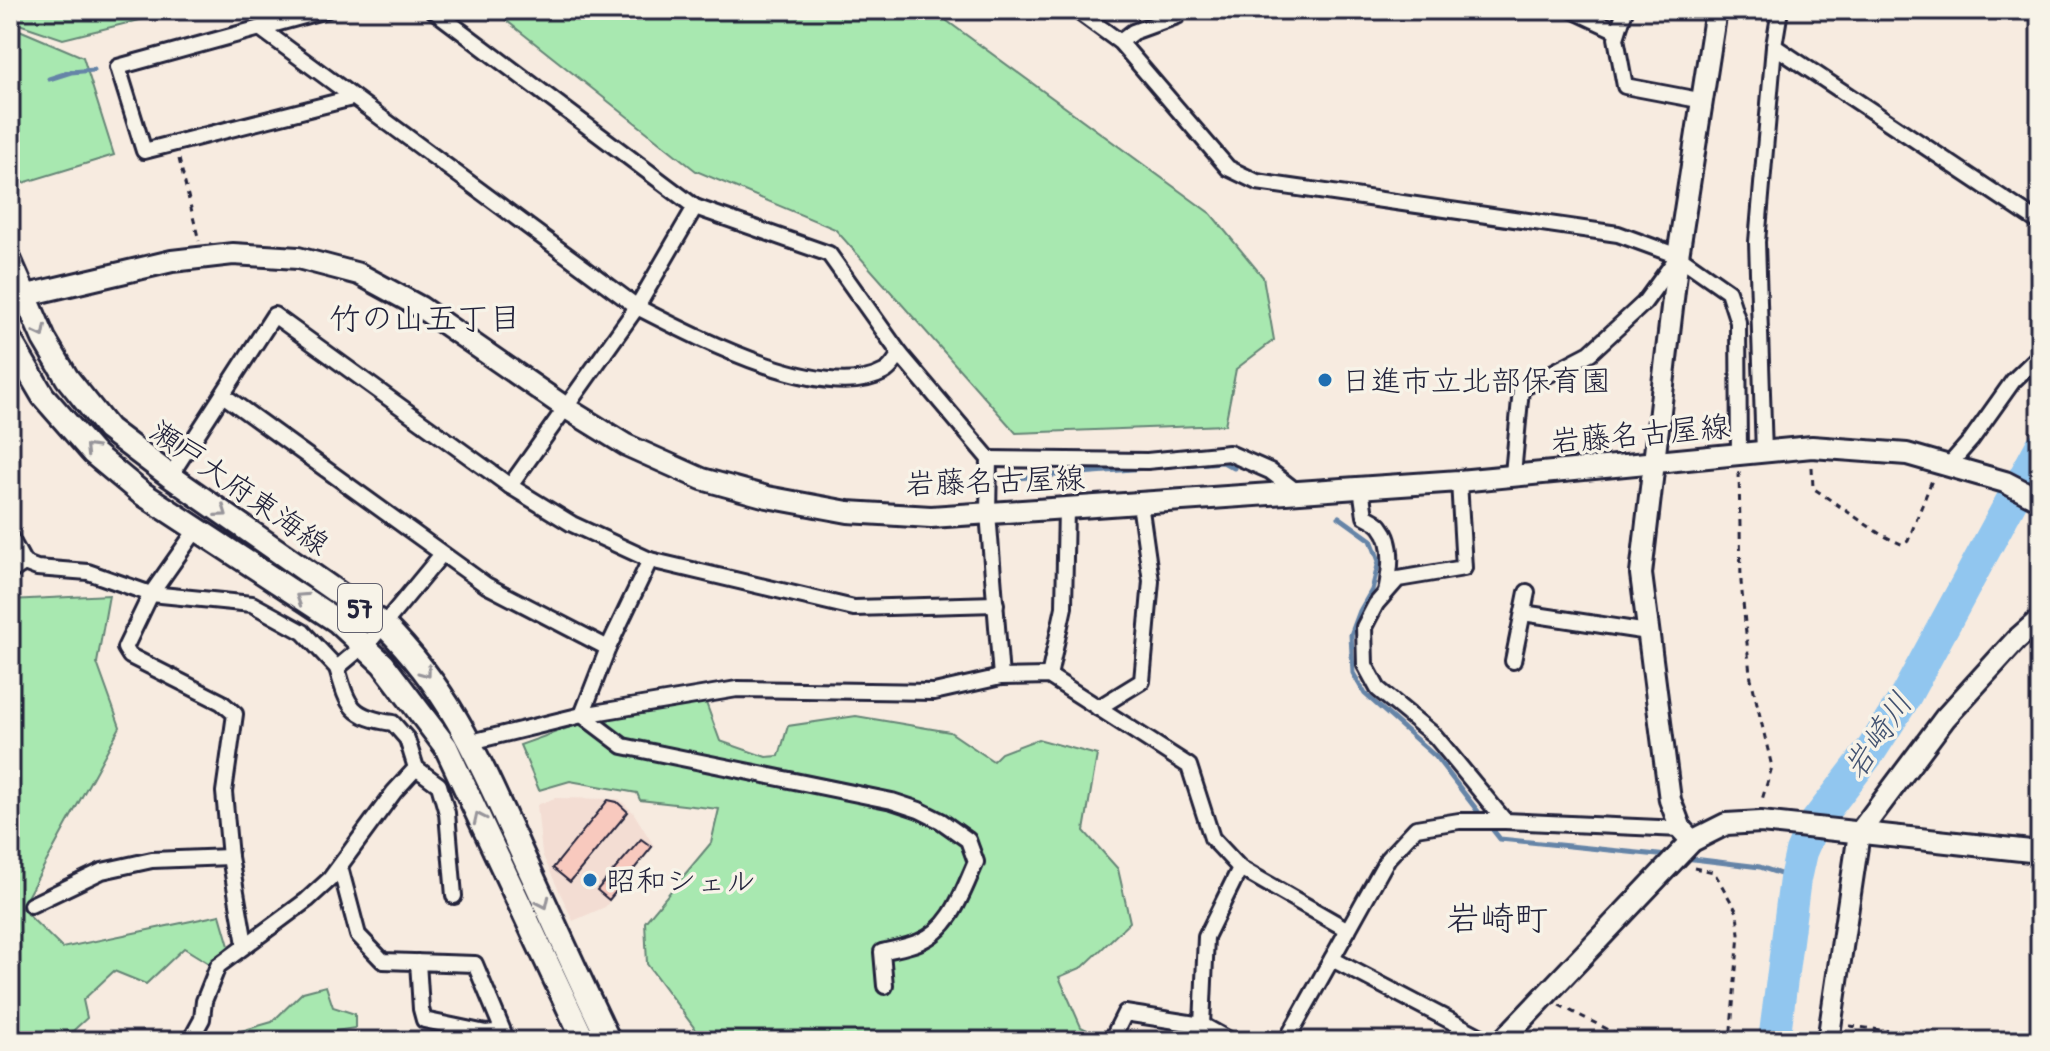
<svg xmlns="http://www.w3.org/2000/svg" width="2050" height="1051" viewBox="0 0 2050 1051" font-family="'Patrick Hand','Klee One',sans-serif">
	<rect width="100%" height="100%" fill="#f7ebe0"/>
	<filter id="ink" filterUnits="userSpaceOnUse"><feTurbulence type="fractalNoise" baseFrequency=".0125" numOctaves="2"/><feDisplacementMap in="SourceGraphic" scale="16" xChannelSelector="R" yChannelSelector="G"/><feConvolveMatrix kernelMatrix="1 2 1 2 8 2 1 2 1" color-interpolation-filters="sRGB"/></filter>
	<g filter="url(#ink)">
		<!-- built -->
		<polygon fill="#f3ddd3" points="555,798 619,799 633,812 654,846 605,907 573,921 542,854 537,805"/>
		<!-- green -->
		<g fill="#a8e8b0" stroke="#658576" stroke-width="2">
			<polygon points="10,10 180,10 63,39 10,21"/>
			<polygon points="493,10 932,10 1211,214 1263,277 1274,340 1236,369 1225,425 1016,433 835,229 696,171"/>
			<polygon points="10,26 83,57 114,155 10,187"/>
			<polygon points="109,595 97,663 120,727 21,908 62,948 220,915 229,946 210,964 184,948 146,984 114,971 83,1000 87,1018 62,1041 10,1041 10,600"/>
			<polygon points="705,700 720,741 766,757 779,756 788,726 856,716 950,732 993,761 1001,753 1038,739 1097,755 1084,831 1118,869 1130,922 1083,967 1059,977 1081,1027 1109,1041 704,1041 647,964 645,922 711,843 719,809 640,800 637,793 570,781 539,790 520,745 590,720"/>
			<polygon points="326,986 333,1007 355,1014 355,1028 335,1031 335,1041 225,1041 227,1035 272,1022 303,992"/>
		</g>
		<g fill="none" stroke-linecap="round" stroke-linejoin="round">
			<!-- stream -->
			<g stroke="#6584a7" stroke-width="5">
				<polyline points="49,79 71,72 94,70"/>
				<polyline points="1005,479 1223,462 1234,468"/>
				<polyline points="1339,517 1371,540 1379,561 1372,590 1360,611 1351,635 1353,673 1365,694 1436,757 1483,818"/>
				<polyline points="1489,825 1500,839 1668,856"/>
				<polyline points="1685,858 1760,867 1795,879"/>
			</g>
			<!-- river -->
			<polyline stroke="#91c6ef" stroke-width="32" points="1774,1041 1795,879 1801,852 1812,827 1872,749 1904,699 2040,448"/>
		</g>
		<!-- building -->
		<g fill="#f8c9be" stroke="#22223b" stroke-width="2">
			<polygon points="608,800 617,802 628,812 570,882 553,868"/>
			<polygon points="641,839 652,847 609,900 597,890"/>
		</g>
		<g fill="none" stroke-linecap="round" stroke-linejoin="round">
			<defs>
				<g id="street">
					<polyline points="326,10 118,67 144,151 352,98"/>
					<polyline points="433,10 695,207 829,254 900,354 989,459 988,513 1001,677"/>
					<polyline points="1076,10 1120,42 1228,168 1257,182 1618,234 1678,256 1728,291 1738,322 1739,455"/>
					<polyline points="1572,10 1617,31"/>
					<polyline points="1625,10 1616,38 1625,86 1704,101"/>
					<path d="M260 28 637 307C694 336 824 405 884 372 891 369 896 359 900 354"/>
					<polyline points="1120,42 1133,32 1177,16 1180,10"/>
					<polyline points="1774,46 2040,223"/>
					<polyline points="223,395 486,585 608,648"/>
					<polyline points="1764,453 1757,242 1774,46 1780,10"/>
					<polyline points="989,459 1147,461 1229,453 1270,471 1297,492"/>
					<polyline points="1949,465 1971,440 2013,381 2040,355"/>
					<polyline points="1513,474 1521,389 1590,353 1644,303 1676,259"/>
					<polyline points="170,476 274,315 510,486 572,524 650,560 854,608 996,604"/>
					<polyline points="1459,481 1464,568 1398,579 1376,604 1364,627 1365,665 1378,689 1435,736 1505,821"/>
					<polyline points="510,486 637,307 695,207"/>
					<path d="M1361 488 1365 516C1370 519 1378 522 1381 527 1395 544 1390 572 1386 592"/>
					<polyline points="196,530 151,594 125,648 130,656 221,702 235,714 224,792 230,857 245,944"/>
					<polyline points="10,537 24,563"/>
					<polyline points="10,572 24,563 37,568 88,572 151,594 252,604 303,632 337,668 356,652 366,646 442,554"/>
					<polyline points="1523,613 1648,632"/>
					<polyline points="1513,661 1527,592"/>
					<path d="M337 668C348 706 350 717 393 723L407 739 416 768 439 785 447 813 454 896"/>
					<polyline points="1049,676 1064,607 1066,508"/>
					<polyline points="1098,708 1142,681 1151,581 1140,503"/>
					<path d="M582 715 623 746 892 801 919 810 941 821 968 840 976 862C962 893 952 928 919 942 907 947 893 949 882 952L885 986"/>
					<polyline points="582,715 608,648 650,560"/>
					<polyline points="471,742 582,715 737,689 934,692 1001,677 1049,676 1189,766 1212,838 1240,868 1348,930"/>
					<polyline points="340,867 358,935 383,961 475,964 503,1031 486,1033 424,1020 421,1009 418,962"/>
					<polyline points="31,905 102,871 152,860 230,857"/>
					<polyline points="1332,959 1489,1041"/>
					<polyline points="1202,1025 1206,937 1240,868"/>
					<polyline points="190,1041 202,1019 204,1001 218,966 307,900 330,879 394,792 416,768"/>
					<polyline points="1111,1041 1125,1013 1202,1025 1231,1041"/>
					<polyline points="1286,1041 1388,858 1416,828 1459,821 1505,821 1681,829"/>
				</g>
				<g id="secondary">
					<polyline points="10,299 172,261 233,254 298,258 359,274 420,307 566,408 626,445 702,479 767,497 848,512 931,517 1066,508 1459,481 1812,447 1907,454 2005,482 2040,500"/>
					<polyline points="1692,841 1681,829 1670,800 1641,574 1678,256 1716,10"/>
					<polyline points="1502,1041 1692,841 1726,824 1761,822 2040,852"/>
					<polyline points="1828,1041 1859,833 1945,718 2016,640 2040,619"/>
				</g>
				<g id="primary">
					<path d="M10 261 44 339 67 378 108 429 170 476 384 625C452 693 480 762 519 847 549 912 578 977 609 1041"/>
					<polyline points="10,340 43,396 93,453 140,492 337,621 383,664 446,747 584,1041"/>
				</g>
			</defs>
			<!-- street casing -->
			<use href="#street" stroke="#22223b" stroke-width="20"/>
			<!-- secondary casing -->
			<use href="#secondary" stroke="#22223b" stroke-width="26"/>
			<!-- primary casing -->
			<use href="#primary" stroke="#22223b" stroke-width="28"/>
			<!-- path -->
			<g stroke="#22223b" stroke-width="3" stroke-dasharray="6 6" stroke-linecap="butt">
				<polyline points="179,159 199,241"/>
				<polyline points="1812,467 1813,488 1880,534 1903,545 1908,541 1932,480"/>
				<polyline points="1739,472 1741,582 1750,674 1772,767 1761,803"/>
				<polyline points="1694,868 1714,872 1737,912 1739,934 1730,1041"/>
				<polyline points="1559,1005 1631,1041"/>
				<polyline points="1850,1026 1965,1041"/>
			</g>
			<!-- street -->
			<use href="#street" stroke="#f7f3e8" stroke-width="14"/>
			<!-- secondary -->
			<use href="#secondary" stroke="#f7f3e8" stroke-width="20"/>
			<!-- primary -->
			<use href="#primary" stroke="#f7f3e8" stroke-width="22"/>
		</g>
		<!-- one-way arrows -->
		<defs><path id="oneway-chevron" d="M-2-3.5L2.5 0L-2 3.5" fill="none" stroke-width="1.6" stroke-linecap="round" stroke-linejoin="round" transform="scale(2)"/></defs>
		<g stroke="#97959a">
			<use href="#oneway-chevron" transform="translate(41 332) rotate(63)"/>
			<use href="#oneway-chevron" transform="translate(90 449) rotate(-134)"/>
			<use href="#oneway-chevron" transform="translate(222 512) rotate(35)"/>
			<use href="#oneway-chevron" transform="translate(301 598) rotate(-147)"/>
			<use href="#oneway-chevron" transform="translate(426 672) rotate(53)"/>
			<use href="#oneway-chevron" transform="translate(479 818) rotate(-115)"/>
			<use href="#oneway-chevron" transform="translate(544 903) rotate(65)"/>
		</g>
	</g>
	<!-- markers -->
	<g fill="#1f6fb2" stroke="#f7f3e8" stroke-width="3">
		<circle cx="1325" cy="380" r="8"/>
		<circle cx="590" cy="880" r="8"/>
	</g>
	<g text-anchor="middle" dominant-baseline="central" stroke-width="7" stroke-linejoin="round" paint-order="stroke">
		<!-- shield labels -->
		<rect fill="#f7f3e8" stroke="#62616f" stroke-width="2" x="338" y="584" width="44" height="48" rx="6"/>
		<g font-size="28" font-weight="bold" fill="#22223b">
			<text x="360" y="608">57</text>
		</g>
		<!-- poi labels -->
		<g font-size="30" fill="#22223b" stroke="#f7f3e8" text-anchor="start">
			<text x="1341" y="380">日進市立北部保育園</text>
			<text x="606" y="880">昭和シェル</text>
		</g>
		<!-- street labels -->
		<g font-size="30" fill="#22223b" stroke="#f7f3e8">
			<text transform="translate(1640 433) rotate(-5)">岩藤名古屋線</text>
			<text transform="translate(995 480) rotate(-2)">岩藤名古屋線</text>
			<text transform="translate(240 487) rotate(35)">瀬戸大府東海線</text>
		</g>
		<!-- neighbourhood labels -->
		<g font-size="32" fill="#22223b" stroke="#f7f3e8">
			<text x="425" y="317">竹の山五丁目</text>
		</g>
		<!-- water labels -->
		<g font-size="32" font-style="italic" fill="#435371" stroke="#f7f3e8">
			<text transform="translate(1877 735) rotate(-56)">岩崎川</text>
		</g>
		<!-- quarter labels -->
		<g font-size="34" fill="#22223b" stroke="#f7f3e8">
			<text x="1497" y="918">岩崎町</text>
		</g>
	</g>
	<!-- margin -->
	<rect width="2050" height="1051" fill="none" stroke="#f7f3e8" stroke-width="40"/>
	<rect x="20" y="20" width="2010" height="1011" fill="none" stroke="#22223b" stroke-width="3" filter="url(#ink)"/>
</svg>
